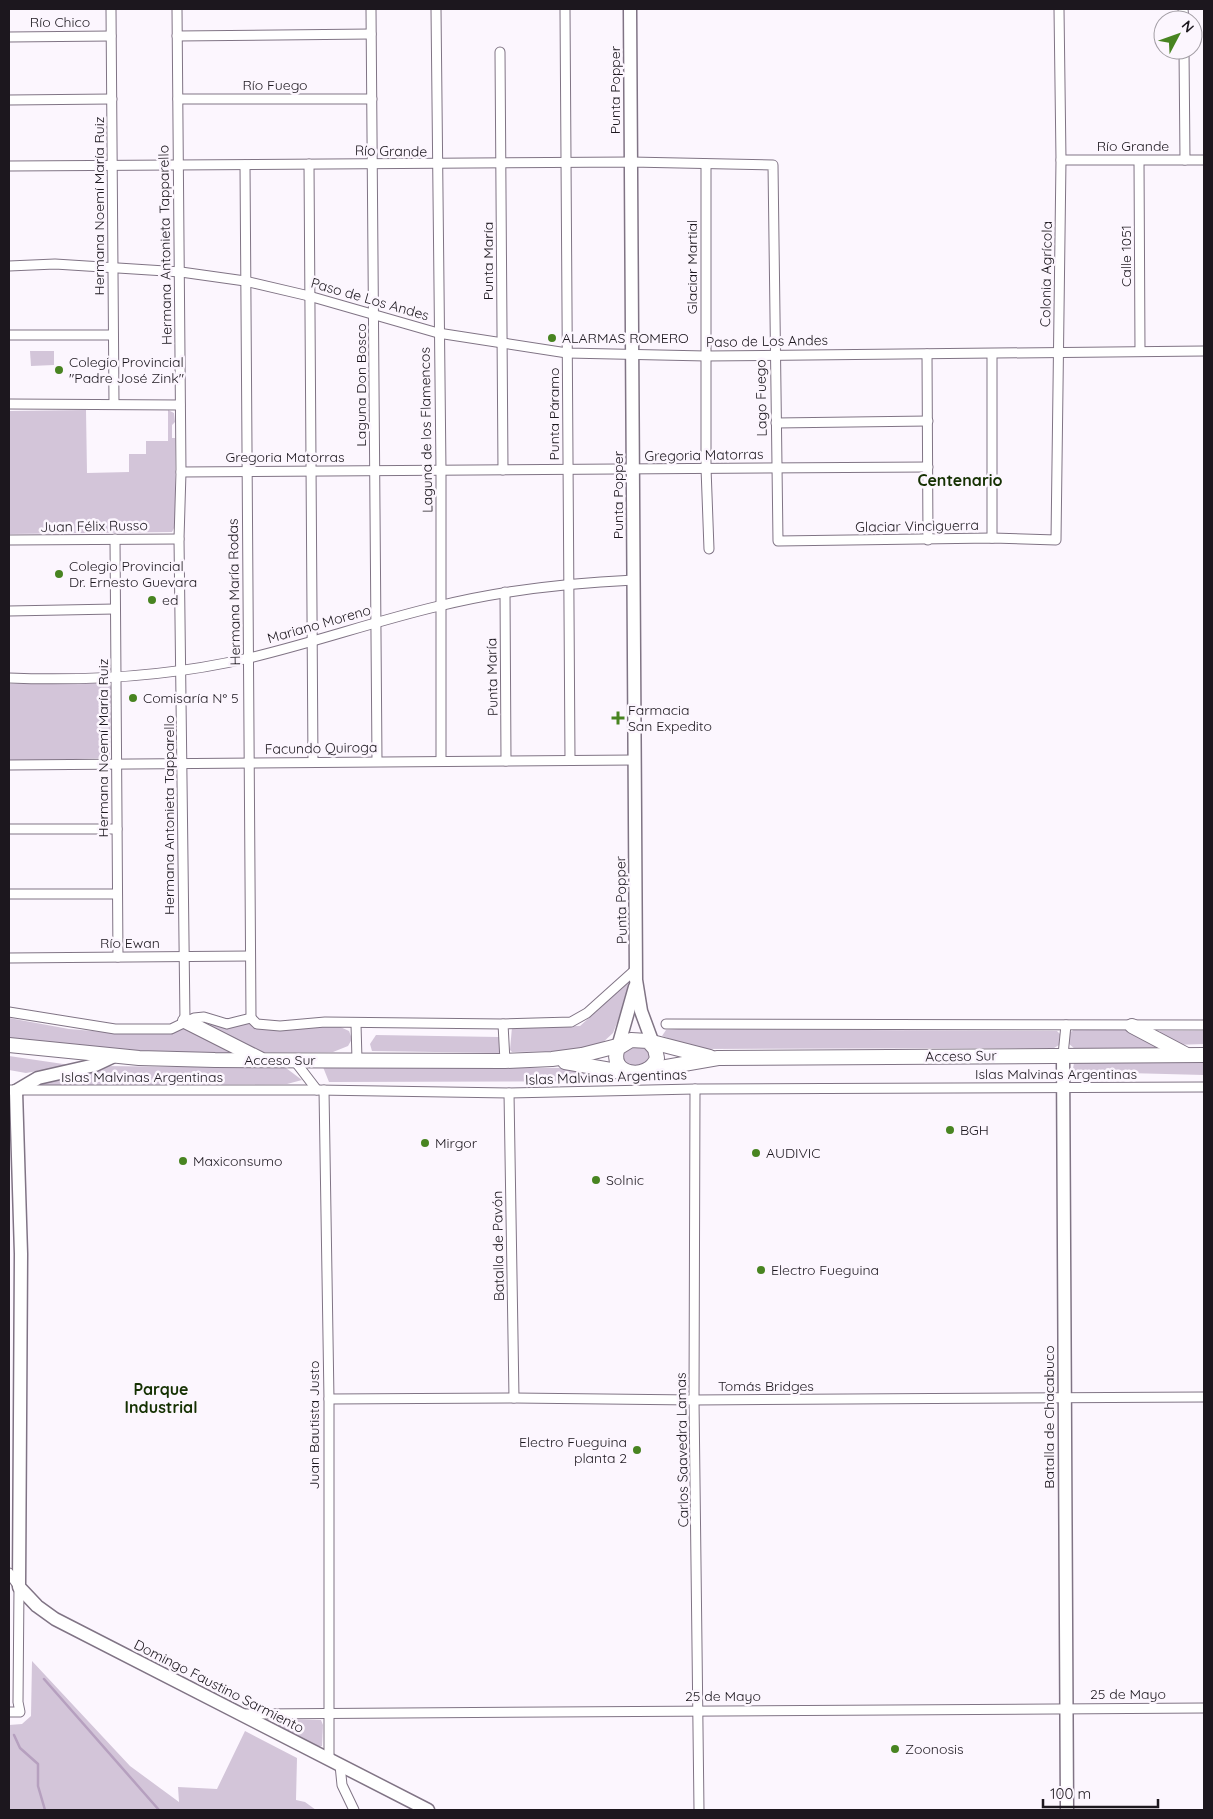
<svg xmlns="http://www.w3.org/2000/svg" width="1213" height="1819" viewBox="0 0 1213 1819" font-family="Quicksand,sans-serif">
	<rect width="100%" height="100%" fill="#fcf6fe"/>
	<!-- green -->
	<g fill="#d3c5d9">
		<polygon points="30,351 54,351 54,365 31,366"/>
		<polygon points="86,410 87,473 129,472 129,454 146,454 146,441 168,441 168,410 174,413 175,422 172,425 172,438 175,438 175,526 172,532 9,534 9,411"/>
		<polygon points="107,682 111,687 110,758 9,761 9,684"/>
		<polygon points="632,979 630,990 613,1033 600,1045 581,1051 512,1052 510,1050 512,1027 580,1026"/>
		<polygon points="9,1018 69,1029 130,1034 157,1034 185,1027 240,1053 162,1055 9,1039"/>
		<polygon points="195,1020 250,1024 253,1028 336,1025 349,1031 352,1039 348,1046 333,1052 253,1052"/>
		<polygon points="679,1029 1057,1031 1060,1034 1059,1045 1054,1048 698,1049 662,1036 666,1030"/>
		<polygon points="1075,1029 1132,1030 1163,1048 1075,1049 1068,1043 1069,1033"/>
		<polygon points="1159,1031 1204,1031 1204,1044 1174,1045"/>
		<polygon points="376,1035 499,1037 499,1053 372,1051 370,1044"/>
		<polygon points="630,1045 648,1047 652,1060 638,1069 623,1063 621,1053"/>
		<polygon points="9,1056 70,1065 26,1073 9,1070"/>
		<polygon points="1204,1062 1204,1075 1089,1072 1086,1079 1075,1078 1072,1074 1074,1063"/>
		<polygon points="104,1066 286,1068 302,1080 287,1084 33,1085"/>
		<polygon points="323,1067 587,1068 639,1081 329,1082"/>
		<polygon points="32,1661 130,1766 179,1802 178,1787 217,1789 245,1731 297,1758 296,1800 305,1802 316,1810 9,1810 9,1725 22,1724 31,1716"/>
		<polygon points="282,1719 321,1720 323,1725 322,1746 318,1747 279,1727 278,1723"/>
	</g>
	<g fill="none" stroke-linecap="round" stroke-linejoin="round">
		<!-- stream -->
		<g stroke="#b6a0bf" stroke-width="2.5">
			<polyline points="44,1679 159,1810"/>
			<polyline points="14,1735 20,1748 38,1764 38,1786 45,1810"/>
		</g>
		<defs>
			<g id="street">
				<polyline points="111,9 114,403"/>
				<polyline points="177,9 181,472 179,539 185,1021"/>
				<polyline points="371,9 377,761"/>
				<polyline points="436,9 441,471 441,760"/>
				<polyline points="565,9 570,759"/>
				<polyline points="1183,9 1184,20"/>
				<polyline points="177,36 371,34"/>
				<polyline points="9,37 111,36"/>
				<polyline points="1184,50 1185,160"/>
				<polyline points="500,52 503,470"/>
				<polyline points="178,99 372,99"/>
				<polyline points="9,100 112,99"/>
				<polyline points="1061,160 1204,160"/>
				<polyline points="1139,161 1140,350"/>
				<polyline points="309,164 313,762"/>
				<polyline points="706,164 706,468 709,549"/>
				<polyline points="245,165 251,1018"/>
				<polyline points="9,166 631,162 773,165 778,541 992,538 1056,540 1061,160 1059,9"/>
				<polyline points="9,266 55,264 181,272 245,281 309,296 438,333 567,353 706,356 1204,351"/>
				<polyline points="9,335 113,335"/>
				<polyline points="927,354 928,540"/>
				<polyline points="992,354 992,538"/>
				<polyline points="9,404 180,405"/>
				<polyline points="776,423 928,421"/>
				<polyline points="181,472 928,467"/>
				<polyline points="115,539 118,957"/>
				<polyline points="9,540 179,539"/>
				<polyline points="505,592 506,761"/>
				<polyline points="9,611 115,609"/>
				<path d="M9 678C88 681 172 676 249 658 313 643 375 621 439 606 503 590 568 583 634 580"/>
				<polyline points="9,765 634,760"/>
				<polyline points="9,829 117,829"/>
				<polyline points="9,894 117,894"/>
				<polyline points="9,958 250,956"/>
				<polyline points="9,1012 115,1029 171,1029 194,1018 204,1017 227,1024 251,1018"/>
				<polyline points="251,1018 257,1024 280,1026 325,1022 503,1024 571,1022 587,1013 636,969"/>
				<polyline points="356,1024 357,1060"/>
				<polyline points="503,1024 505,1061"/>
				<polyline points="666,1024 1204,1025"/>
				<polyline points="1063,1055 1066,1025"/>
				<polyline points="294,1060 317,1090"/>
				<polyline points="695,1089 694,1400 699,1810"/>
				<polyline points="9,1090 317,1090 509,1093 695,1089 1204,1087"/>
				<polyline points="324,1090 329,1399 329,1759"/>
				<polyline points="509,1093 514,1398"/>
				<polyline points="329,1399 514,1398 694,1400 1204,1397"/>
				<polyline points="9,1573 19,1587 18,1702 20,1712 9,1712"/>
				<polyline points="242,1714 1204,1708"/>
				<polyline points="340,1765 342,1785 354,1810"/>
			</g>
			<g id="secondary">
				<polyline points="630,9 636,980 641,1011 655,1049"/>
				<polyline points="616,1054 635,987"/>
				<polyline points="1063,1055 1067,1810"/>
				<polyline points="16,1091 21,1254 19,1587 37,1606 55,1619 428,1810"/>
				<polyline points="16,1091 38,1078 95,1065 112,1057"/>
			</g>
			<g id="primary">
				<polyline points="185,1021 260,1059"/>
				<polyline points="1132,1026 1185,1054"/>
				<path d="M631 1040 648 1041 655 1049 657 1058C648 1082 607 1075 618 1048Z"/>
				<polyline points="648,1041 710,1057"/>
				<polyline points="9,1045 139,1058 215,1060 505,1061 552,1059 582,1055 621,1045"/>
				<polyline points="565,1062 628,1073"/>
				<polyline points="649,1070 718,1058 1204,1055"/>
			</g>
		</defs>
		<!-- street casing -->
		<use href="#street" stroke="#807485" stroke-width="11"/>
		<!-- secondary casing -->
		<use href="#secondary" stroke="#807485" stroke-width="15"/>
		<!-- primary casing -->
		<use href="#primary" stroke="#807485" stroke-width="16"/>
		<!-- street -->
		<use href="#street" stroke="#fff" stroke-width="9"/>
		<!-- secondary -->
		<use href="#secondary" stroke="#fff" stroke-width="12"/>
		<!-- primary -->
		<use href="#primary" stroke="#fff" stroke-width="14"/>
	</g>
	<!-- markers -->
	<g fill="#488421" stroke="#fcf6fe" stroke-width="2">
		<circle cx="552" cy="338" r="5"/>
		<circle cx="59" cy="370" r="5"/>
		<circle cx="59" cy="574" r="5"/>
		<circle cx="152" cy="600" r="5"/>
		<circle cx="133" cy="698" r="5"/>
		<path d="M615.5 710.5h5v5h5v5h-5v5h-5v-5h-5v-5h5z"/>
		<circle cx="950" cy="1130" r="5"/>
		<circle cx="425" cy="1143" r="5"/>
		<circle cx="756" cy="1153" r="5"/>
		<circle cx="183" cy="1161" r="5"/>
		<circle cx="596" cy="1180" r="5"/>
		<circle cx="761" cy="1270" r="5"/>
		<circle cx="637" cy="1450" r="5"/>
		<circle cx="895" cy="1749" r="5"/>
	</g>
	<g text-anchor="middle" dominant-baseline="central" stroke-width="5" stroke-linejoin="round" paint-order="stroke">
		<!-- street labels -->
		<g font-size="14" fill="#1c171e" stroke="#fcf6fe">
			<text x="60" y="22">Río Chico</text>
			<text x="275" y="85">Río Fuego</text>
			<text transform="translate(615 90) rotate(-90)">Punta Popper</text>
			<text x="1133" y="146">Río Grande</text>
			<text transform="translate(391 151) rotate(1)">Río Grande</text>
			<text transform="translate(99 206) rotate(-90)">Hermana Noemí María Ruiz</text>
			<text transform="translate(165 245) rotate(-91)">Hermana Antonieta Tapparello</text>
			<text transform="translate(1126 256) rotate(-90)">Calle 1051</text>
			<text transform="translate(488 261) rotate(-90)">Punta María</text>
			<text transform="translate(692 267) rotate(-90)">Glaciar Martial</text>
			<text transform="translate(1046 274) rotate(-89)">Colonia Agrícola</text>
			<text transform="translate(370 299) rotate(16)">Paso de Los Andes</text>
			<text transform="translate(767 341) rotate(-1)">Paso de Los Andes</text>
			<text transform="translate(361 385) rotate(-90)">Laguna Don Bosco</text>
			<text transform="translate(761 398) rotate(-91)">Lago Fuego</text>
			<text transform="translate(554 414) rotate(-90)">Punta Páramo</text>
			<text transform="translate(426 430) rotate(-91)">Laguna de los Flamencos</text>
			<text transform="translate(704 455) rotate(-1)">Gregoria Matorras</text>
			<text x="285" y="457">Gregoria Matorras</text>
			<text transform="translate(618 495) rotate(-90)">Punta Popper</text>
			<text transform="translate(94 526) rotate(-1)">Juan Félix Russo</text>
			<text transform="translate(917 526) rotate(-1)">Glaciar Vinciguerra</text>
			<text transform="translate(234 592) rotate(-91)">Hermana María Rodas</text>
			<text transform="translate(319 624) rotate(-16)">Mariano Moreno</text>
			<text transform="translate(492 677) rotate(-91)">Punta María</text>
			<text transform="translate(103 748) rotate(-90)">Hermana Noemí María Ruiz</text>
			<text transform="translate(321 748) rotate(-1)">Facundo Quiroga</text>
			<text transform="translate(169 815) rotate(-90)">Hermana Antonieta Tapparello</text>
			<text transform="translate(621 900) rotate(-91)">Punta Popper</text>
			<text x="130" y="943">Río Ewan</text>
			<text transform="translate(961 1056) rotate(-1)">Acceso Sur</text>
			<text x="280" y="1060">Acceso Sur</text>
			<text x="1056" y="1074">Islas Malvinas Argentinas</text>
			<text x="142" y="1077">Islas Malvinas Argentinas</text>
			<text transform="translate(606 1077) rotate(-2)">Islas Malvinas Argentinas</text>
			<text transform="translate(498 1246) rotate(-91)">Batalla de Pavón</text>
			<text x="766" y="1386">Tomás Bridges</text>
			<text transform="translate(1049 1417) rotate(-90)">Batalla de Chacabuco</text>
			<text transform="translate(314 1425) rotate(-90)">Juan Bautista Justo</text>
			<text transform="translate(682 1450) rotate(-91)">Carlos Saavedra Lamas</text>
			<text transform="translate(219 1686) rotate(27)">Domingo Faustino Sarmiento</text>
			<text x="1128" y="1694">25 de Mayo</text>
			<text x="723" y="1696">25 de Mayo</text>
		</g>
		<!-- poi labels -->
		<g font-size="14" fill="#1c171e" stroke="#fcf6fe" text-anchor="start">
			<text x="562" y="338">ALARMAS ROMERO</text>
			<text x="69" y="362">Colegio Provincial<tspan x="69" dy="16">"Padre José Zink"</tspan></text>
			<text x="69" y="566">Colegio Provincial<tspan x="69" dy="16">Dr. Ernesto Guevara</tspan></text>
			<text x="162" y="600">ed</text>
			<text x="143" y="698">Comisaría N° 5</text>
			<text x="628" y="710">Farmacia<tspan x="628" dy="16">San Expedito</tspan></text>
			<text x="960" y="1130">BGH</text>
			<text x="435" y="1143">Mirgor</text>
			<text x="766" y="1153">AUDIVIC</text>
			<text x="193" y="1161">Maxiconsumo</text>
			<text x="606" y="1180">Solnic</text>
			<text x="771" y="1270">Electro Fueguina</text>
			<text x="627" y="1442" text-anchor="end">Electro Fueguina<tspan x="627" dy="16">planta 2</tspan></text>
			<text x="905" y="1749">Zoonosis</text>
		</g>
		<!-- quarter labels -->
		<g font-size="16" font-weight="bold" fill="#153102" stroke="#fcf6fe">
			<text x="960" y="480">Centenario</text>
			<text x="161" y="1389">Parque<tspan x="161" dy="18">Industrial</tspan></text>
		</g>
	</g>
	<!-- border -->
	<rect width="1213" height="1819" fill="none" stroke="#1c171e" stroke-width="20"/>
	<!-- north arrow -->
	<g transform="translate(1178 35) rotate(49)"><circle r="24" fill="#fcf6fe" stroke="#a29da4"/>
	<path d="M0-4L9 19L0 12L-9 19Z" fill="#488421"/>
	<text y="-8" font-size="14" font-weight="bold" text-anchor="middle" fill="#1c171e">N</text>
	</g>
	<!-- scale -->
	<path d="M1043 1799v8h115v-8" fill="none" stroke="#1c171e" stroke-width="2.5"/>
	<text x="1050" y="1799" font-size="15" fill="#1c171e" stroke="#fcf6fe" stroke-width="4" paint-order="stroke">100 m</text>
</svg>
